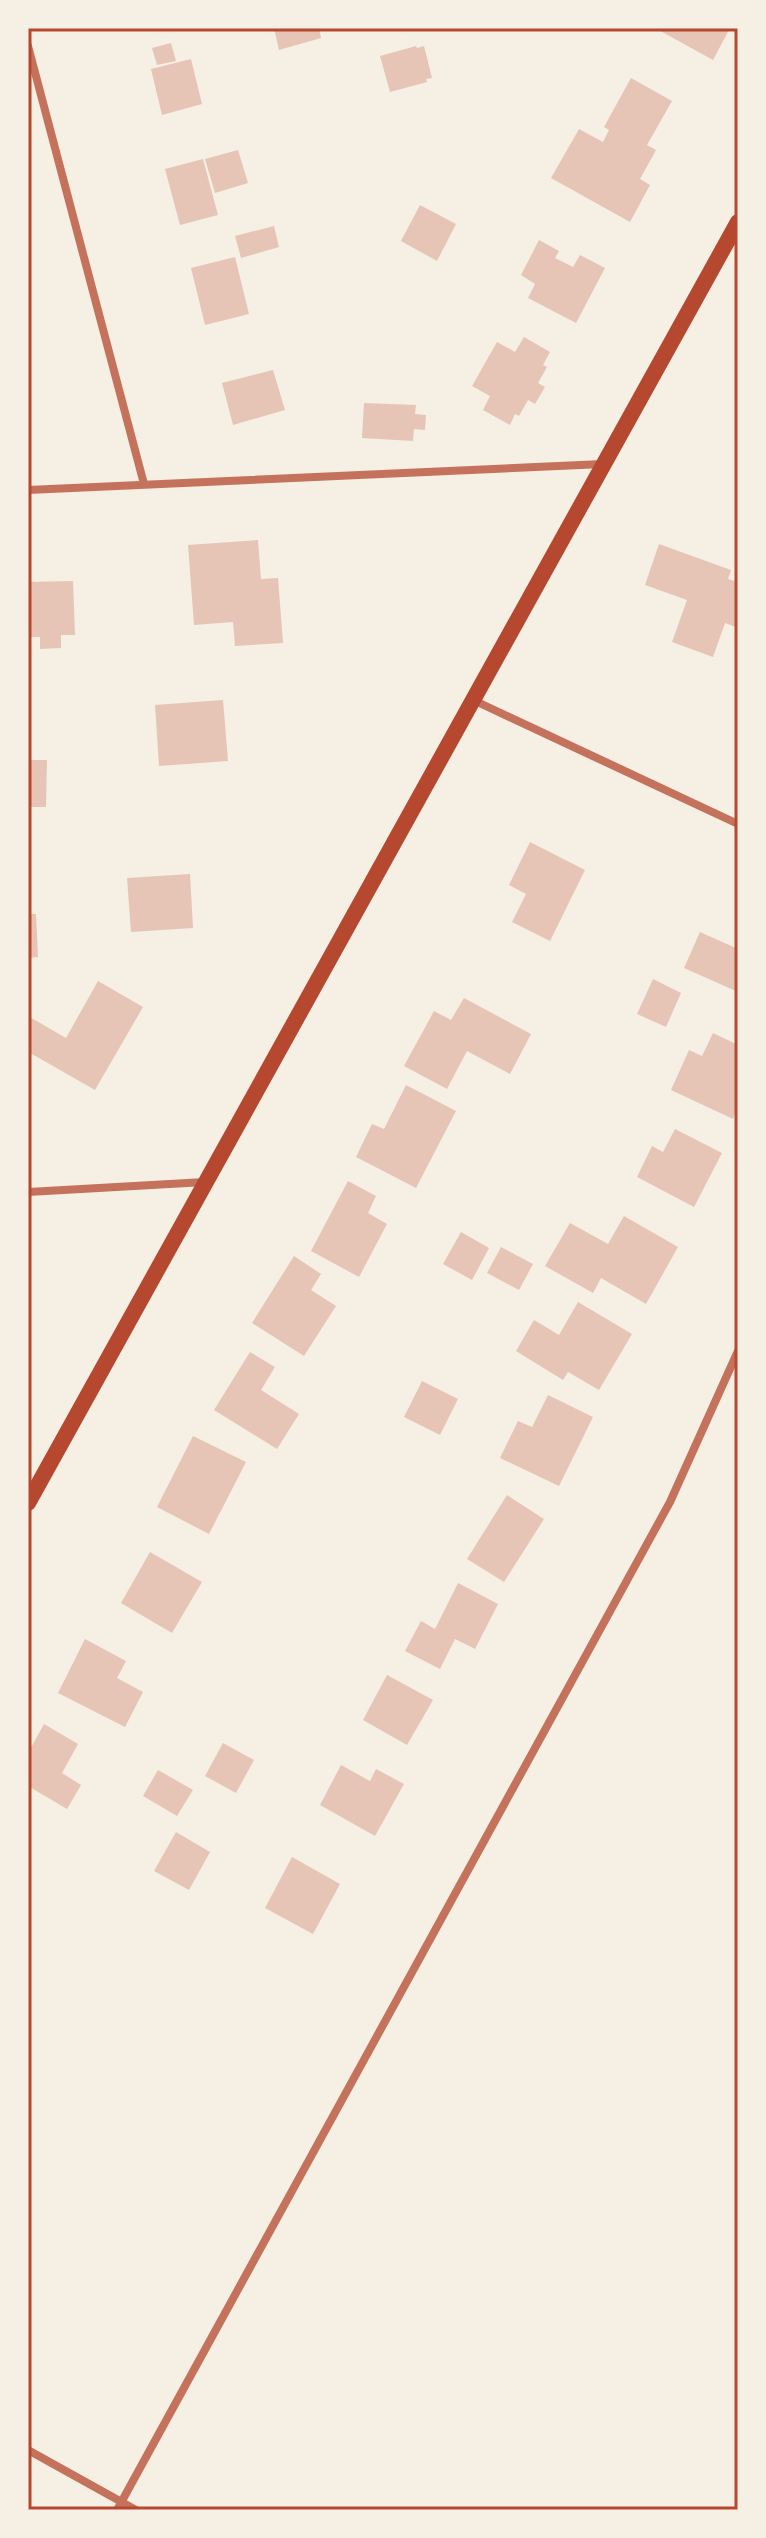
<svg xmlns="http://www.w3.org/2000/svg" width="766" height="2538" viewBox="0 0 766 2538" font-family="'Golos Text',sans-serif">
	<rect width="100%" height="100%" fill="#f6efe4"/>
	<!-- building -->
	<g fill="#e6c5b7">
		<polygon points="274,28 319,28 321,38 279,50"/>
		<polygon points="655,28 730,28 713,60"/>
		<polygon points="171,43 176,61 157,65 152,48"/>
		<polygon points="416,46 417,48 424,46 432,78 426,79 427,82 390,92 380,56"/>
		<polygon points="191,59 202,104 162,115 151,69"/>
		<polygon points="631,78 672,101 647,145 656,150 640,179 650,185 630,222 551,178 579,129 603,142 609,130 604,127"/>
		<polygon points="238,150 248,183 215,193 205,159"/>
		<polygon points="203,159 218,215 180,225 165,169"/>
		<polygon points="420,205 456,224 437,261 401,241"/>
		<polygon points="274,226 279,247 241,258 235,236"/>
		<polygon points="539,240 559,251 555,258 573,267 580,255 605,268 576,323 528,298 535,284 521,275"/>
		<polygon points="235,257 249,314 205,325 191,268"/>
		<polygon points="524,337 550,352 543,365 547,367 538,383 545,387 535,404 528,400 519,416 515,414 510,425 483,410 490,396 472,386 497,342 515,352"/>
		<polygon points="273,370 285,410 233,425 222,383"/>
		<polygon points="364,403 416,405 415,414 426,415 425,430 414,429 413,441 362,438"/>
		<polygon points="258,540 261,579 278,578 283,643 235,646 233,622 194,625 188,545"/>
		<polygon points="659,544 731,570 728,579 738,582 738,628 725,623 713,657 672,642 687,600 645,585"/>
		<polygon points="73,581 75,635 61,635 61,648 40,649 40,637 28,637 28,582"/>
		<polygon points="223,700 228,761 159,766 155,705"/>
		<polygon points="28,760 47,760 46,807 28,807"/>
		<polygon points="530,842 585,870 550,941 512,922 526,894 509,885"/>
		<polygon points="190,874 193,928 131,932 127,878"/>
		<polygon points="28,914 36,914 38,957 28,958"/>
		<polygon points="700,932 738,949 738,992 684,968"/>
		<polygon points="653,979 681,993 666,1027 637,1014"/>
		<polygon points="98,981 143,1007 95,1090 32,1054 28,1060 28,1016 66,1038"/>
		<polygon points="464,998 531,1034 510,1074 467,1051 447,1089 404,1066 434,1011 451,1020"/>
		<polygon points="713,1033 738,1045 738,1107 733,1119 671,1090 689,1050 702,1056"/>
		<polygon points="406,1085 456,1111 416,1188 356,1157 372,1124 384,1129"/>
		<polygon points="675,1129 722,1153 694,1207 637,1177 652,1146 663,1152"/>
		<polygon points="348,1181 376,1196 368,1213 387,1224 359,1277 311,1251"/>
		<polygon points="624,1216 678,1247 646,1304 601,1278 593,1293 545,1266 570,1223 608,1244"/>
		<polygon points="461,1232 489,1248 472,1280 443,1264"/>
		<polygon points="501,1247 533,1264 519,1290 487,1273"/>
		<polygon points="294,1256 321,1274 311,1290 336,1306 304,1356 252,1323"/>
		<polygon points="578,1302 632,1334 599,1390 568,1372 563,1380 516,1351 534,1320 559,1335"/>
		<polygon points="250,1352 275,1367 261,1390 299,1414 277,1449 214,1410"/>
		<polygon points="422,1381 458,1399 440,1435 404,1417"/>
		<polygon points="548,1395 593,1417 559,1486 500,1458 518,1421 532,1427"/>
		<polygon points="193,1436 246,1462 209,1534 157,1507"/>
		<polygon points="507,1495 544,1519 504,1582 467,1559"/>
		<polygon points="150,1552 202,1582 172,1633 121,1603"/>
		<polygon points="458,1583 498,1604 475,1649 455,1639 440,1669 405,1651 421,1621 435,1629"/>
		<polygon points="85,1639 126,1661 117,1678 143,1692 125,1727 58,1693"/>
		<polygon points="387,1675 433,1700 407,1745 363,1720"/>
		<polygon points="44,1724 78,1744 62,1773 81,1785 67,1809 28,1786 28,1753"/>
		<polygon points="223,1743 254,1760 236,1793 205,1776"/>
		<polygon points="341,1765 370,1781 376,1769 404,1784 375,1836 320,1805"/>
		<polygon points="158,1770 193,1790 177,1816 143,1796"/>
		<polygon points="176,1832 210,1852 189,1890 154,1871"/>
		<polygon points="292,1857 340,1884 313,1934 265,1908"/>
	</g>
	<g fill="none" stroke-linecap="round" stroke-linejoin="round">
		<!-- minor -->
		<g stroke="#c5725c" stroke-width="8">
			<polyline points="28,46 144,484"/>
			<polyline points="28,490 603,464"/>
			<polyline points="473,700 738,824"/>
			<polyline points="28,1192 205,1182"/>
			<polyline points="28,2450 136,2510"/>
			<polyline points="117,2510 670,1502 738,1351"/>
		</g>
		<!-- secondary -->
		<polyline stroke="#b5482f" stroke-width="16" points="28,1503 738,222"/>
	</g>
	<!-- border -->
	<rect width="766" height="2538" fill="none" stroke="#f6efe4" stroke-width="60"/>
	<rect x="30" y="30" width="706" height="2478" fill="none" stroke="#b5482f" stroke-width="3"/>
</svg>
